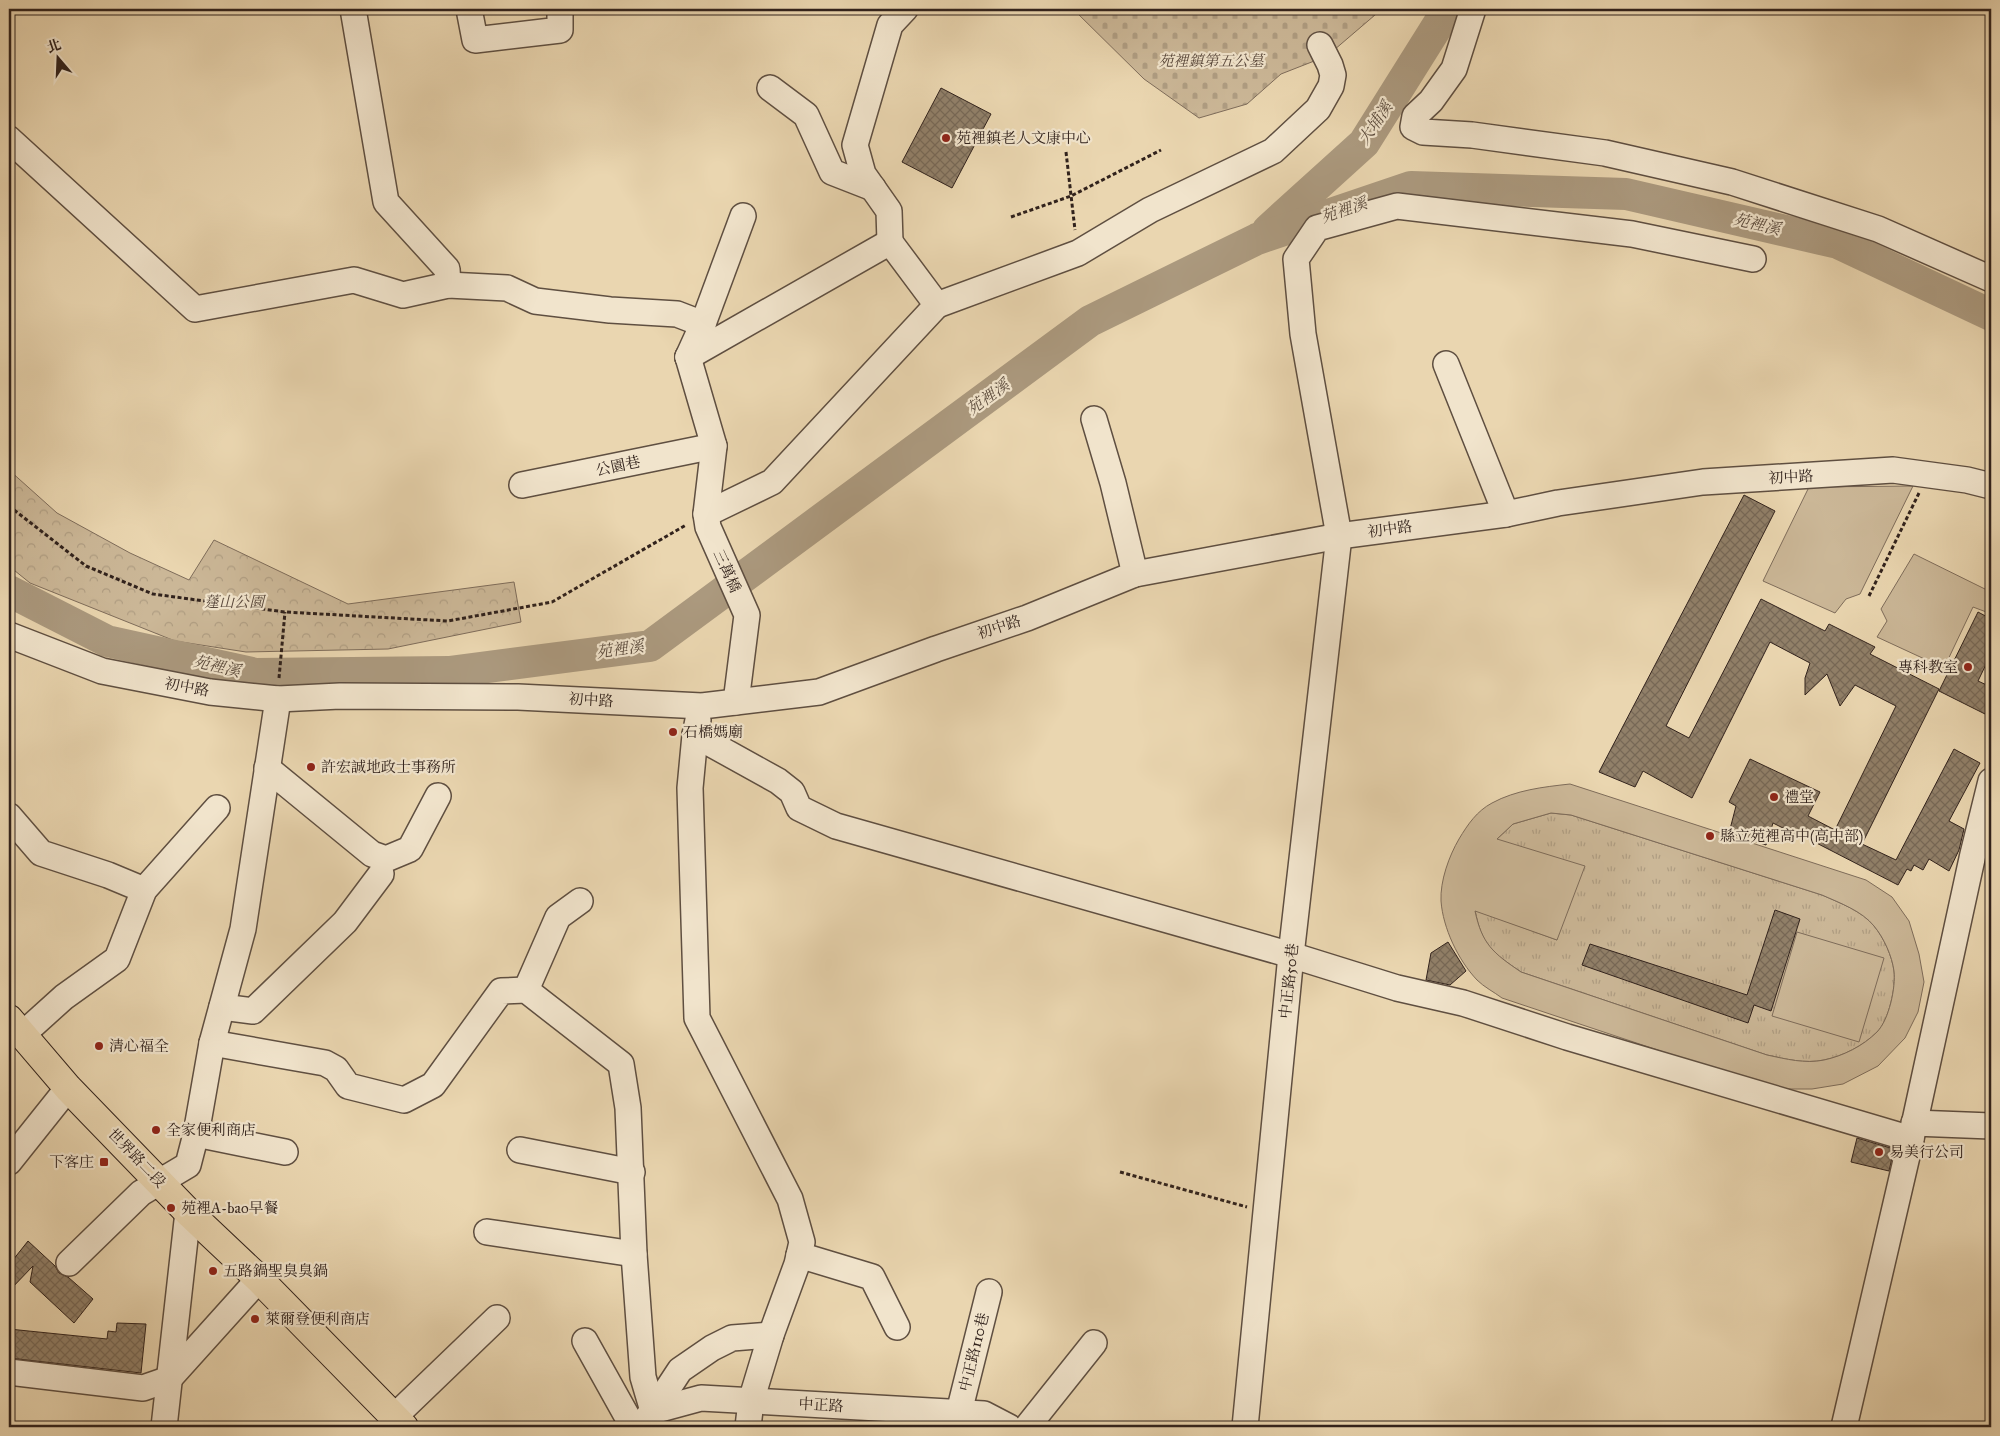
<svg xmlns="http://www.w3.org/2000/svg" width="2000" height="1436" viewBox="0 0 2000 1436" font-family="'IM FELL Great Primer','Noto Serif TC',serif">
	<defs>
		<pattern id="grass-tufts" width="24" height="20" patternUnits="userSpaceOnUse" patternTransform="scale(1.25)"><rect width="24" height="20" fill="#cbb797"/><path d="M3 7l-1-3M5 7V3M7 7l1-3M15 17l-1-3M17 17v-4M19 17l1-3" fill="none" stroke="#af9d82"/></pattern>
		<pattern id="forest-crowns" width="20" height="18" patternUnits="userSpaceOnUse" patternTransform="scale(1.25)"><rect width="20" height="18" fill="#cbb797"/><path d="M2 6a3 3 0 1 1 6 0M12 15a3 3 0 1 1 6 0" fill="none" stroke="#af9d82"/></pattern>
		<pattern id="cemetery-stones" width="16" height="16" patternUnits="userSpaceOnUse" patternTransform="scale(1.25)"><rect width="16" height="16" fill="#cbb797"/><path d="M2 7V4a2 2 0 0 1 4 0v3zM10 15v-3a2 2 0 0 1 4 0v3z" fill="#af9d82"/></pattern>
		<pattern id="building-cross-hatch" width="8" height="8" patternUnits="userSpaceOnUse" patternTransform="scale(1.25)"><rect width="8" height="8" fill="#918069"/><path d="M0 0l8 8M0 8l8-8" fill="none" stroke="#776856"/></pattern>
	</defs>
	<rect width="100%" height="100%" fill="#ead6b0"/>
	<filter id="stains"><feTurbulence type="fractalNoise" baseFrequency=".004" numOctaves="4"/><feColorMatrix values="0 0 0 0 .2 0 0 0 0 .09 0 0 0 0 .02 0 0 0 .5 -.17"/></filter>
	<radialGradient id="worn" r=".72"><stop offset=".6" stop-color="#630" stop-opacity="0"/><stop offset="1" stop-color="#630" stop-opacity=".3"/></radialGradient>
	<!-- grass -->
	<path fill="url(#grass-tufts)" stroke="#7e6c5a" d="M1551 813 1571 815 1822 895C1840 903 1862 911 1874 926 1884 938 1892 956 1894 971 1896 987 1889 1020 1877 1032 1863 1046 1843 1056 1824 1060 1805 1064 1786 1059 1767 1055L1521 972C1492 952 1482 946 1475 910L1557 940 1497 839 1513 824Z"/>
	<!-- forest -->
	<polygon fill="url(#forest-crowns)" stroke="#7e6c5a" points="9,470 57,513 130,553 189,580 214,540 348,604 514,582 521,622 388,649 246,652 175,641 30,583 9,566"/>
	<!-- cemetery -->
	<polygon fill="url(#cemetery-stones)" stroke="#7e6c5a" points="1073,9 1382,9 1327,56 1281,74 1247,104 1199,118 1144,79"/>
	<!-- garden -->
	<g fill="#cbb797" stroke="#7e6c5a" fill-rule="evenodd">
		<polygon points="1913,486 1860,594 1846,599 1835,613 1763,581 1809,487"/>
		<polygon points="1914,554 1991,592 1991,607 1989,613 1973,607 1944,668 1877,637 1887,621 1881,609"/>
		<path d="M1570 784 1866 880 1892 897 1909 921 1919 954 1924 982 1918 1012 1905 1038 1878 1066 1843 1084 1812 1089H1774L1502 998C1494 992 1484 987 1477 980 1458 960 1443 928 1441 901 1440 881 1449 856 1459 839 1468 824 1477 811 1492 803 1516 790 1543 787 1570 784ZM1551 813 1571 815 1822 895C1840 903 1862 911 1874 926 1884 938 1892 956 1894 971 1896 987 1889 1020 1877 1032 1863 1046 1843 1056 1824 1060 1805 1064 1786 1059 1767 1055L1521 972C1493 953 1482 944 1475 911L1557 940 1585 866 1497 839 1513 824Z"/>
		<polygon points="1797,932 1884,958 1859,1042 1772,1016"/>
	</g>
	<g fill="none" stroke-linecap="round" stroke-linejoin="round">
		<!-- river -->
		<g stroke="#ab997e" stroke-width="32">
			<polyline points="1268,230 1364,143 1448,9"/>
			<polyline points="9,591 107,641 256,674 449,672 650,646 1090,321 1257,239 1411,187 1626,194 1838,243 1991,315"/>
		</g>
	</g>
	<!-- building -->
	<g fill="url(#building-cross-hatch)" stroke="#31221c">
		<polygon points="941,88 991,114 952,188 902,162"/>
		<polygon points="1744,495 1775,511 1666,726 1689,738 1761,599 1825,631 1829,624 1875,647 1870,654 1939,689 1862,844 1896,860 1954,749 1980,763 1949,821 1964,829 1959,850 1949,871 1929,859 1923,870 1914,865 1911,871 1907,869 1898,885 1799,834 1799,836 1773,823 1766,845 1729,833 1736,806 1729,802 1750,759 1820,792 1808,816 1835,830 1896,706 1855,685 1840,706 1827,674 1805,695 1805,678 1810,663 1770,642 1692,798 1643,771 1635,787 1599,772"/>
		<polygon points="1978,612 1991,619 1991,654 1978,681 1991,687 1991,702 1985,714 1939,691"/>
		<polygon points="1775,910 1800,919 1771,1011 1754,1005 1748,1023 1582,965 1590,944 1747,995"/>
		<polygon points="1448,942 1466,971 1450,985 1426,980 1431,953"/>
		<polygon points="1857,1138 1894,1149 1889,1171 1851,1162"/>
		<polygon points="28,1241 55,1266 59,1273 68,1277 93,1299 74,1323 30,1282 33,1266 9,1291 9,1265"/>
		<polygon points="117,1323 146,1324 141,1373 9,1358 9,1329 107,1339 108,1331 116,1332"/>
	</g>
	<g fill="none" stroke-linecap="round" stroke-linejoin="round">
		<defs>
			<g id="minor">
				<polyline points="353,9 386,202 447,269 448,285"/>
				<polyline points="469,9 475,40 560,30 560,9"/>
				<polyline points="1473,9 1454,69 1431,101 1415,116 1413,127 1423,132 1472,135 1605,153 1732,182 1878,229 1991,279"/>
				<polyline points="770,88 806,115 832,172 873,188"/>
				<polyline points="9,139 195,309 354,280 403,295 448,285 507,288 535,301 610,310 677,314 703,324 688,357"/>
				<polyline points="890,242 889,211 863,174 855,145 890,25 905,9"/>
				<polyline points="937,305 1078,253 1150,210 1273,151 1318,109 1331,86 1333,75 1330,65 1320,45"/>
				<polyline points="703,324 743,216"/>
				<polyline points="688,357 890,242 937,305 772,482 706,514"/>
				<polyline points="688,357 714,446 706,514 708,527 747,615 736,702"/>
				<polyline points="1446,364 1506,514"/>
				<polyline points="1094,419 1113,483 1135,574"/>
				<polyline points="522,485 714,446"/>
				<polyline points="9,635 102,671 210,692 278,699 340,696 518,697 702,706 819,692 936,649 1027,618 1135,574 1339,536 1506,514 1558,503 1703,482 1893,470 1967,480 1991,486"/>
				<polyline points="698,720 695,735 690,788 697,1018 790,1199 802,1242 797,1264 771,1335 751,1401 748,1427"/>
				<polyline points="695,735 778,781 792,792 799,808 836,826 1291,955 1397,988 1463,1003 1567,1037 1911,1139"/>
				<polyline points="267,768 372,854 386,859 410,849 438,796"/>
				<polyline points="9,816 41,853 108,875 144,890"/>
				<polyline points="526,990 558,917 580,901"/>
				<polyline points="222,1007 253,1011 345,922 381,874"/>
				<polyline points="9,1033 23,1034 64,997 117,959 144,890 217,808"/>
				<polyline points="212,1043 325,1063 336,1069 348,1086 404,1100 433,1085 501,991 526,990 621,1064 628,1108 634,1254 643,1377 653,1411"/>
				<polyline points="1914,1123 1991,1126"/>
				<polyline points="196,1134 285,1152"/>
				<polyline points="520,1150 632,1172"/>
				<polyline points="9,1162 68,1088"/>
				<polyline points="487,1232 634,1254"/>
				<polyline points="799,1255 872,1277 897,1327"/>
				<polyline points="69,1263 141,1193 188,1165 196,1134 212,1043 243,929 278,699"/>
				<polyline points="585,1341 633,1427"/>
				<polyline points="9,1372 143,1388 169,1379 259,1279"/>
				<polyline points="653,1411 680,1370 712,1348 732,1338 771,1335"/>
				<polyline points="959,1412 989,1292"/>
				<polyline points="394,1417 497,1318"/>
				<polyline points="164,1427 188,1212"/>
				<polyline points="639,1427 653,1411 701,1398 984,1414 1009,1427"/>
				<polyline points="1027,1427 1094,1343"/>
				<polyline points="1245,1427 1291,955 1339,536 1303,334 1296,259 1317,228 1397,206 1632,234 1753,259"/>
				<polyline points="1844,1427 1911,1139 1973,854 1991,781"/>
			</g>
			<polyline id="major" points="9,1019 68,1088 188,1212 259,1279 404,1427"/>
		</defs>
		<!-- minor casing -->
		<use href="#minor" stroke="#5f4f41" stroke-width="28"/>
		<!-- major casing -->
		<use href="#major" stroke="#31221c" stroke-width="30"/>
		<!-- path -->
		<g stroke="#31221c" stroke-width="3" stroke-dasharray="4 2.5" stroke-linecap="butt">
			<polyline points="1066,152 1075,230"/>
			<polyline points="1011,217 1071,196 1161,150"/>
			<polyline points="9,506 86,566 153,594 285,612 448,621 552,602 686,525"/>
			<polyline points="1869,596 1919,493"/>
			<polyline points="279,678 285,612"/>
			<polyline points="1120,1172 1247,1207"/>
		</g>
		<!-- minor -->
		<use href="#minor" stroke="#f1e4cc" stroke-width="25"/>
		<!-- major -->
		<use href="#major" stroke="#ead6b0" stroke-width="28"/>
	</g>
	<!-- markers -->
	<g fill="#8f2418" stroke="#f1e4cc" stroke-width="2">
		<circle cx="946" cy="138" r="5"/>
		<circle cx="1968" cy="667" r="5"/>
		<circle cx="673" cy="732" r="5"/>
		<circle cx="311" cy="767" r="5"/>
		<circle cx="1774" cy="797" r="5"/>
		<circle cx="1710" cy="836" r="5"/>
		<circle cx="99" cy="1046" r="5"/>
		<circle cx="156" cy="1130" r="5"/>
		<circle cx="1879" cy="1152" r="5"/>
		<rect x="99" y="1157" width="10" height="10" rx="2.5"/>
		<circle cx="171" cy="1208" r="5"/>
		<circle cx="213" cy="1271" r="5"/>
		<circle cx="255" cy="1319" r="5"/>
	</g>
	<g text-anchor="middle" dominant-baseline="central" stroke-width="4.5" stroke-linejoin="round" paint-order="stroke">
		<!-- park labels -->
		<g font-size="15" font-style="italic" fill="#58473b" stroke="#f1e4cc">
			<text x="1211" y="61">苑裡鎮第五公墓</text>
			<text x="234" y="602">蓬山公園</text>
		</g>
		<!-- poi labels -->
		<g font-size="15" fill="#31221c" stroke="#f1e4cc" text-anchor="start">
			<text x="956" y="138">苑裡鎮老人文康中心</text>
			<text x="1958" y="667" text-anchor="end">專科教室</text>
			<text x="683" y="732">石橋媽廟</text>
			<text x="321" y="767">許宏誠地政士事務所</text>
			<text x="1784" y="797">禮堂</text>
			<text x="1720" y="836">縣立苑裡高中(高中部)</text>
			<text x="109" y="1046">清心福全</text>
			<text x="166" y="1130">全家便利商店</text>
			<text x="1889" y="1152">易美行公司</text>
			<text x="94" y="1162" text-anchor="end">下客庄</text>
			<text x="181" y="1208">苑裡A-bao早餐</text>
			<text x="223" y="1271">五路鍋聖臭臭鍋</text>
			<text x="265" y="1319">萊爾登便利商店</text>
		</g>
		<!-- street labels -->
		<g font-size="15" fill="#31221c" stroke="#f1e4cc">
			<text transform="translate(618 466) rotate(-12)">公園巷</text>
			<text transform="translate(1791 477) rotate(-3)">初中路</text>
			<text transform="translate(1390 529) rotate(-8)">初中路</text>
			<text transform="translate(727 571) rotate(66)">三萬橋</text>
			<text transform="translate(999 627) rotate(-18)">初中路</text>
			<text transform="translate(187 687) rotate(10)">初中路</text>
			<text transform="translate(591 700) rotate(3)">初中路</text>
			<text transform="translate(1289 981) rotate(-84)">中正路50巷</text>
			<text transform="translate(137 1158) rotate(46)">世界路二段</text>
			<text transform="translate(974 1352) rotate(-76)">中正路110巷</text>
			<text transform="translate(821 1405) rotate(3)">中正路</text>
		</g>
		<!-- water labels -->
		<g font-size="16" font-style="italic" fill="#5c4c3e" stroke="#f1e4cc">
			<text transform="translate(1375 123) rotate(-56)">大埔溪</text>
			<text transform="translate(1344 210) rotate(-19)">苑裡溪</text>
			<text transform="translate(1757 224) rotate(13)">苑裡溪</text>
			<text transform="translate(988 397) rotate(-36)">苑裡溪</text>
			<text transform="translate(620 649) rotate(-8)">苑裡溪</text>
			<text transform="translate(217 666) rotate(13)">苑裡溪</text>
		</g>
	</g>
	<!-- margin -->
	<rect width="2000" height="1436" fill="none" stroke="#ead6b0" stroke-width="30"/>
	<rect x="10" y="10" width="1980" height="1416" fill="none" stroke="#31221c" stroke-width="2.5"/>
	<rect x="15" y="15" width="1970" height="1406" fill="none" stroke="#31221c"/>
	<!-- north arrow -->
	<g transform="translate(58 58) rotate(341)" stroke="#f1e4cc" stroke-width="4" paint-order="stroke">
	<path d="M0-4L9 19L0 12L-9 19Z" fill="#31221c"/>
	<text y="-8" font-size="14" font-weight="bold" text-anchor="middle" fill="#31221c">北</text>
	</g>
	<rect width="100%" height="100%" filter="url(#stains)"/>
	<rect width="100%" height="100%" fill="url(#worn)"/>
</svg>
